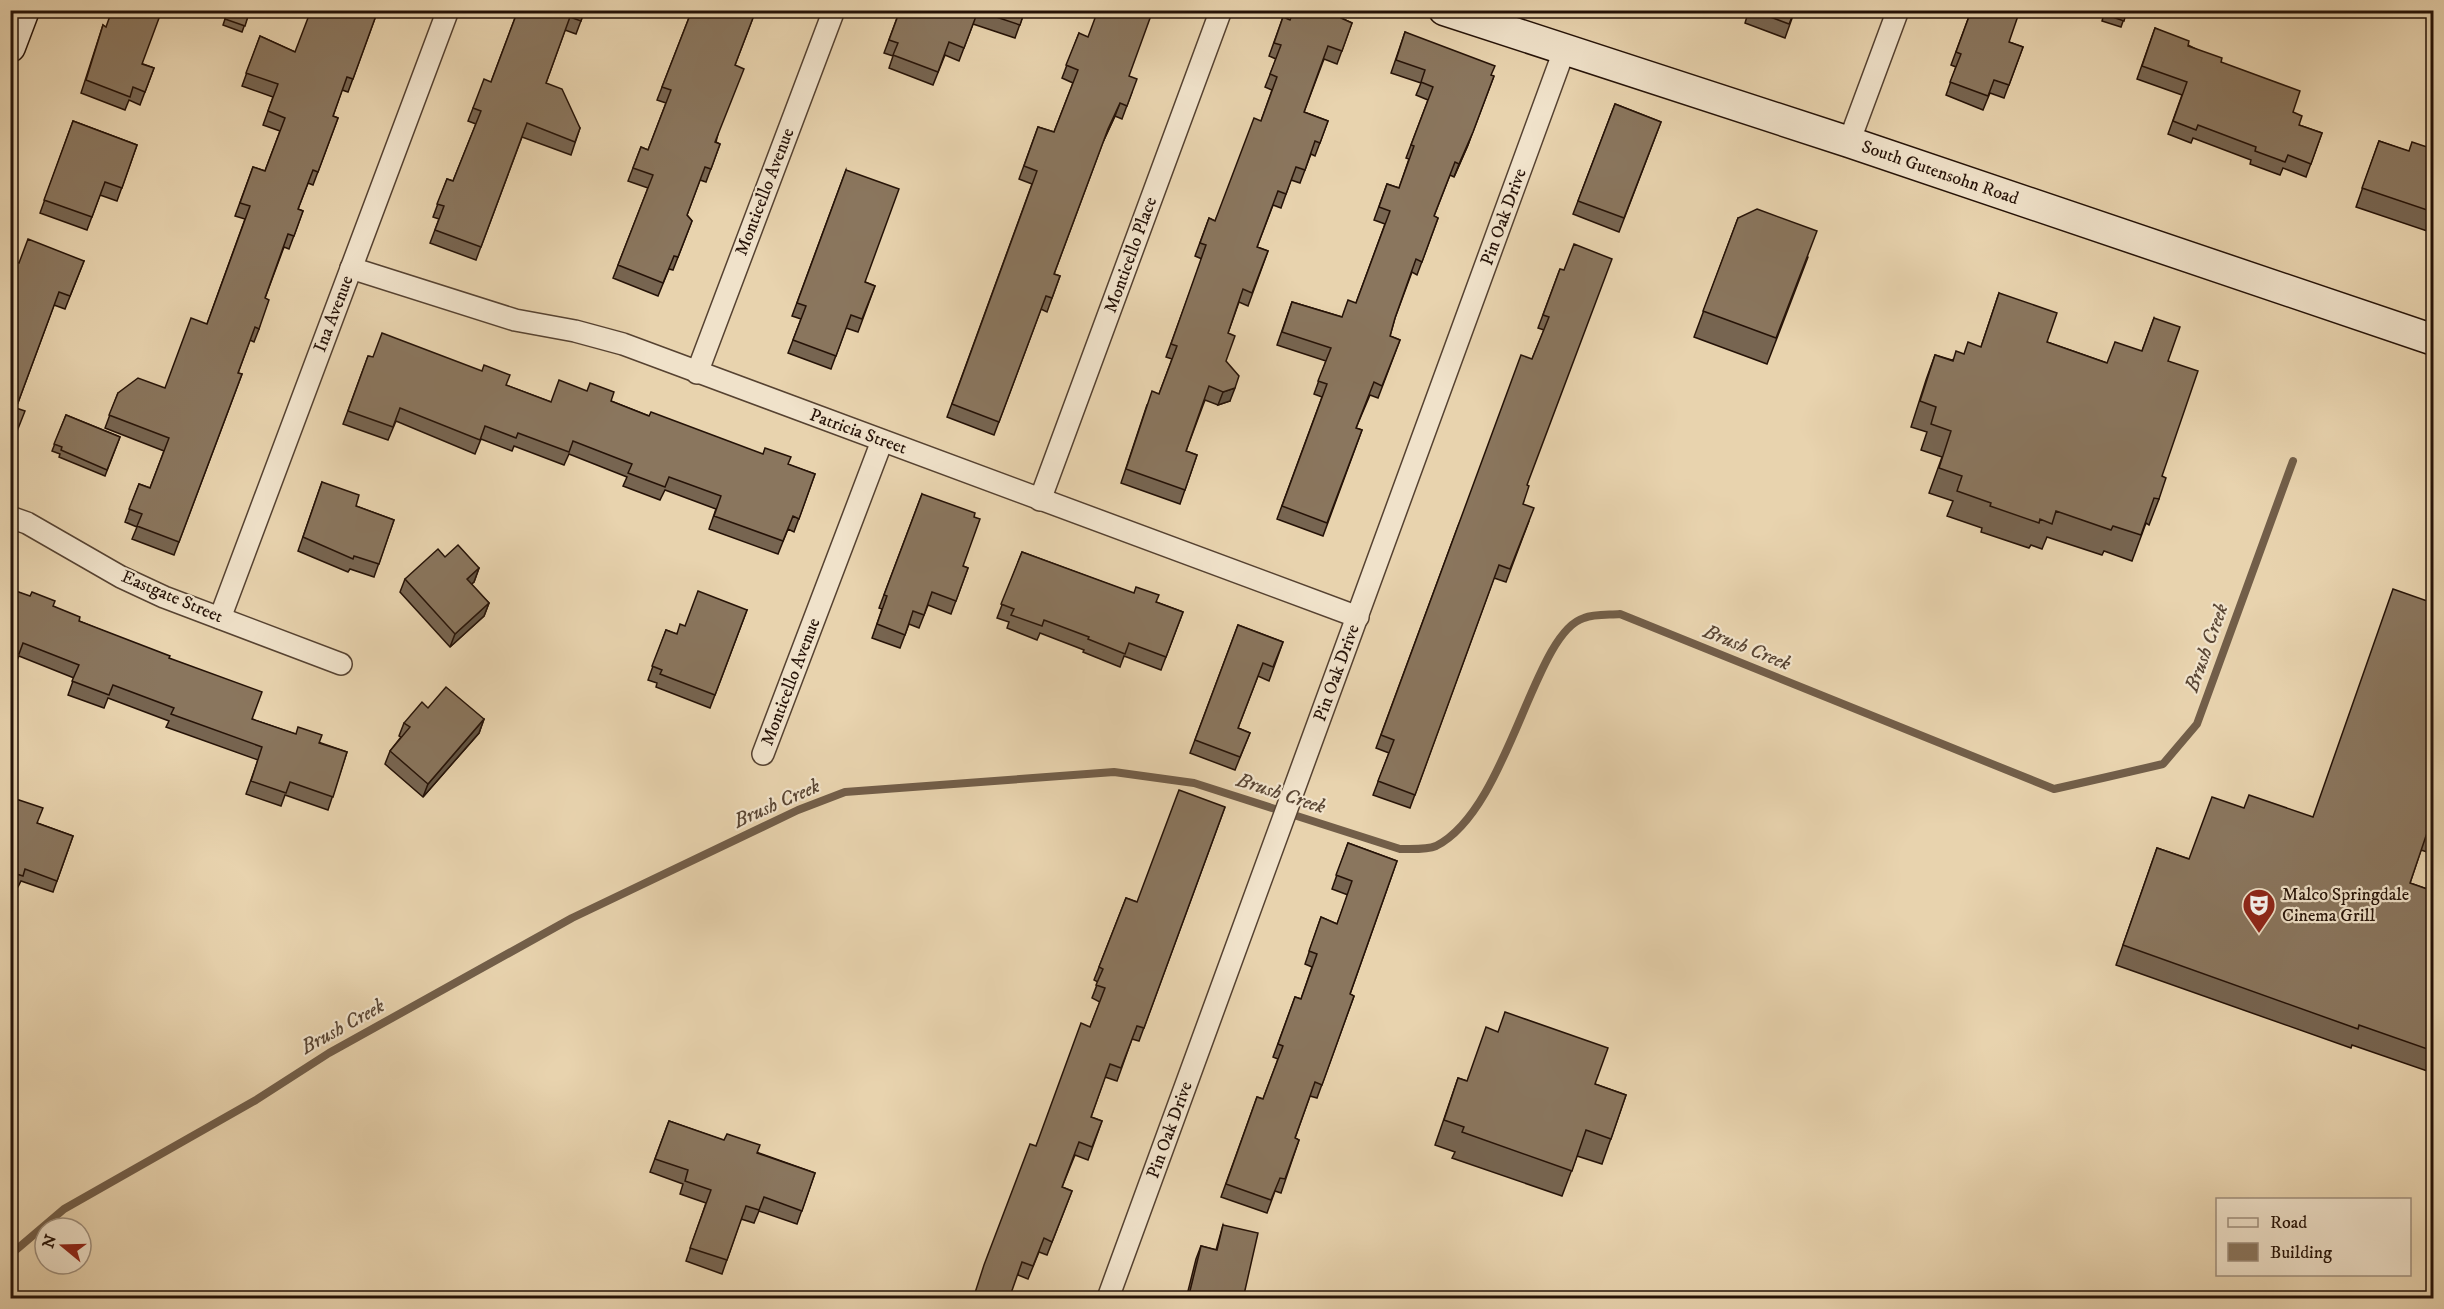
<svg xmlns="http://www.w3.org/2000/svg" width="2444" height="1309" viewBox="0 0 2444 1309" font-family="'IM FELL DW Pica',serif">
	<rect width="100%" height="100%" fill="#e8d3ae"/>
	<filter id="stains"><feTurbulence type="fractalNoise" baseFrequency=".00333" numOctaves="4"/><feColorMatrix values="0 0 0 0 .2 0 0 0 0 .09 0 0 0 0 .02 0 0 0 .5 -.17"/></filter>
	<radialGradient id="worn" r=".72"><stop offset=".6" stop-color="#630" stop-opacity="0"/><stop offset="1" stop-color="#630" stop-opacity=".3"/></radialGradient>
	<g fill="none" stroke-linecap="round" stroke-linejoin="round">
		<!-- stream -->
		<path stroke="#725e49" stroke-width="8" d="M10 1255 64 1209 256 1100 329 1053 572 918 798 810 845 792 1114 772 1194 783 1400 849C1411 849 1427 850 1436 846 1509 809 1533 633 1584 618 1594 614 1609 615 1620 614L2054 789 2107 777 2163 764 2197 724 2293 461"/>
		<defs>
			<g id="street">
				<polyline points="1849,142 1898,10"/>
				<polyline points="351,268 515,320 575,331 623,344 1358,617"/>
				<polyline points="697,373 834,10"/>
				<polyline points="1040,500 1221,10"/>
				<polyline points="10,517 27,523 121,577 164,597 341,664"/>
				<polyline points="220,618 448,10"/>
				<polyline points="763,754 882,441"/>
				<polyline points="1108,1298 1565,48"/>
			</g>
			<g id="secondary">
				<polyline points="1444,10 1849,142 2434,340"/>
				<polyline points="10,47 24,10"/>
			</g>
		</defs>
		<!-- street casing -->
		<use href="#street" stroke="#564231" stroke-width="24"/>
		<!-- secondary casing -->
		<use href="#secondary" stroke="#251207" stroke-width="33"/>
		<!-- street -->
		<use href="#street" stroke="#f0e2ca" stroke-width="21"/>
		<!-- secondary -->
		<use href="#secondary" stroke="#f0e2ca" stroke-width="30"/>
	</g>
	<!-- wall -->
	<g fill="#776551" stroke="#251207" stroke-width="1.5">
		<polygon points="228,10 250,10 242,32 223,25"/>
		<polygon points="378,10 348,92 342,90 333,116 338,118 313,185 308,183 298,209 303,211 289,249 284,247 265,298 259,329 254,342 250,340 238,373 242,374 174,555 132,539 137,527 125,522 139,484 150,488 164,451 105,428 118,393 165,388 207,324 245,219 235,216 253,167 265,171 280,131 263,125 273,97 242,86 260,36 295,52"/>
		<polygon points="518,10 585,10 576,34 565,30 546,83 580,128 571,155 522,137 476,260 430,243 439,219 433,217 447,179 453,181 476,124 468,121 473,108 491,82"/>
		<polygon points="692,10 711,12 712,10 762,10 759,17 754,15 735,65 716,142 720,144 706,182 700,180 687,215 692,221 673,270 669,269 658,296 613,278 648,188 628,181 641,147 648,150 666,103 657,100"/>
		<polygon points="900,10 1025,10 1015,38 973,24 959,61 945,55 933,85 889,68 893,56 884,53"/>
		<polygon points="1749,10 1795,10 1785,38 1745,23"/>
		<polygon points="2105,10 2127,10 2121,27 2102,21"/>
		<polygon points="1971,11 2009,42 2023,47 2004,98 1990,93 1983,110 1946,95 1956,67 1951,65"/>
		<polygon points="1283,17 1290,20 1341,18 1352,23 1337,64 1324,59 1304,112 1328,121 1315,156 1311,154 1300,183 1291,180 1281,208 1273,205 1257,247 1268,251 1248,306 1239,302 1228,333 1226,361 1230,401 1218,405 1205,400 1186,451 1197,455 1180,504 1121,483 1147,405 1159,394 1172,359 1166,357 1202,259 1195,256 1209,218 1215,221 1261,121 1272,90 1265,87 1276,59 1269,56"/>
		<polygon points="103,25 143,64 154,68 140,105 129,100 125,110 81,93"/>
		<polygon points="2155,28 2221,62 2293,112 2299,125 2322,133 2306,177 2283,168 2280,175 2250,164 2251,160 2193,138 2191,143 2168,134 2182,95 2137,79"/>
		<polygon points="1405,32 1491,76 1468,145 1454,177 1450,175 1434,216 1438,218 1417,275 1412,272 1395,318 1390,336 1400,340 1378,398 1370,395 1356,428 1362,430 1323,536 1277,519 1322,397 1314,394 1326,361 1277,345 1292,302 1342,317 1356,303 1385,224 1374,220 1387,184 1399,188 1409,159 1406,158 1428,100 1416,95 1421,83 1391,73"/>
		<polygon points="1079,33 1129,76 1132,92 1122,119 1115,116 1103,142 1054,274 1060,276 1047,312 1041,309 994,435 947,417 1032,184 1019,179 1038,127 1054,132 1073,83 1062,78"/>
		<polygon points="1615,104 1661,122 1619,232 1573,214"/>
		<polygon points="73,121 137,145 117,201 100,195 87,230 40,213"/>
		<polygon points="2379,141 2433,160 2433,233 2356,207"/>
		<polygon points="846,170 865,282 875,286 858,332 846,328 831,369 788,353 801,319 792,316"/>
		<polygon points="1738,218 1808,257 1767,364 1694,337"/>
		<polygon points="84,261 65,309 54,305 16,408 10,449 19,263"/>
		<polygon points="1560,269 1527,485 1523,504 1529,521 1506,582 1494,578 1410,808 1373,795 1389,753 1376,748 1458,526 1532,359 1544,330 1538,328"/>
		<polygon points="1999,293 2047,342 2107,363 2142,351 2154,318 2168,361 2162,476 2159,499 2149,525 2146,523 2132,561 2104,551 2102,555 2047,537 2042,549 2031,545 2029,548 1981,532 1982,528 1947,516 1953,501 1929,493 1942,457 1921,450 1927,432 1911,427 1926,380 1935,355 1952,360 1964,354 1981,347"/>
		<polygon points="368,356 506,385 551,402 611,401 649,416 815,474 794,532 788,529 778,554 709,529 716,509 665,490 660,500 623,486 627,477 569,454 564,465 514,446 512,451 481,439 475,454 396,421 388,440 343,424"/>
		<polygon points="66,415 120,437 105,476 59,457 60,454 52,451"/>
		<polygon points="322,482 356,506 394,520 374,577 350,569 348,572 298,551"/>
		<polygon points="922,494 963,566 968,568 951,614 928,605 919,628 909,624 900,648 872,638 882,609 879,608"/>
		<polygon points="1022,552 1183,612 1161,670 1124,656 1120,667 1083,652 1084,650 1040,633 1037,640 1007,628 1009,622 997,618"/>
		<polygon points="445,557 479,568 474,582 471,584 489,603 484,616 450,647 400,592 405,579"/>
		<polygon points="10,589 53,606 79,621 169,658 252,719 347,752 328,810 285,795 281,806 246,794 258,760 166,727 169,721 108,698 104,708 68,695 74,678 19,656 14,667 10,666"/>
		<polygon points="2433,603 2433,854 2421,850 2410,883 2433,891 2433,1073 2352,1045 2351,1048 2116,965 2157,848 2189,859 2244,808 2313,817"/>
		<polygon points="747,610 710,708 656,687 657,683 648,680 666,630 676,634 685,626"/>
		<polygon points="1238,625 1283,642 1269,681 1258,676 1238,728 1250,733 1235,770 1190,753"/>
		<polygon points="484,719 479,733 423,797 385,764 390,751 401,737 399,736 404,723"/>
		<polygon points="10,797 37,823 73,836 53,892 21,881 18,887 10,885"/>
		<polygon points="1225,807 1139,1041 1132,1039 1117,1081 1105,1077 1091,1117 1102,1121 1088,1160 1075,1155 1062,1187 1072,1191 1047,1255 1039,1252 1028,1279 1018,1275 1036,1146 1090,1027 1100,1002 1092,998 1098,982 1094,980 1126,898 1137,902"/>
		<polygon points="1348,843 1397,861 1350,994 1354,996 1317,1098 1310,1096 1295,1138 1299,1140 1281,1193 1275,1191 1267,1213 1221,1197 1257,1097 1263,1099 1278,1059 1273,1057 1295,997 1301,999 1312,967 1305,964 1321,917 1337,924 1348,895 1332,889"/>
		<polygon points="1458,1078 1467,1081 1595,1084 1626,1095 1602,1164 1577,1156 1562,1196 1452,1158 1455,1152 1435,1145"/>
		<polygon points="669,1121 815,1173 797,1224 759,1211 754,1223 741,1219 722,1274 686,1261 706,1203 680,1194 683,1184 650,1172"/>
		<polygon points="1223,1225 1243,1299 1186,1299 1196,1259 1201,1246 1216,1250"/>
	</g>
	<!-- shaded-wall -->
	<g fill="#615342" stroke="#251207" stroke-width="1.5">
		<polygon points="1494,76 1468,145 1454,177 1459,164"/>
		<polygon points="1120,103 1115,116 1103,142 1108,129"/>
		<polygon points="1235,388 1230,401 1218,405 1223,392"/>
		<polygon points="479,568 474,582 462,592 467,579"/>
		<polygon points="489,603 484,616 450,647 455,634"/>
		<polygon points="484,719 479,733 423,797 428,784"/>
	</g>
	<!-- building -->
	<g fill="#8a765e" stroke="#251207" stroke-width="1.5">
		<polygon points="112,10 162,10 142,64 154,68 145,92 133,87 130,97 86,80 103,25 106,27"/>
		<polygon points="228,10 250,10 245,26 225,19"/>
		<polygon points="311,10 378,10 353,79 347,77 333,116 338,118 318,172 313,170 298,209 303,211 294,236 288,234 265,298 269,300 259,329 255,327 238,373 242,374 179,542 137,526 142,514 129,509 139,484 150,488 169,438 109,415 118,393 138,378 165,388 191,318 207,324 250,206 240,203 253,167 265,171 285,118 268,111 278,84 246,73 260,36 295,52"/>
		<polygon points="518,10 584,10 581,21 570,17 546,83 562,89 580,128 575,142 527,123 481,247 435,230 444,206 437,204 447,179 453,181 481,111 473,108 484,79 491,82"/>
		<polygon points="692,10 705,10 712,12 712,10 756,10 735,65 744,69 715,142 720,144 711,169 705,167 687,215 692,221 678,257 674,256 663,283 618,265 653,175 633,168 641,147 648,150 671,90 662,87"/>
		<polygon points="900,10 1025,10 1020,25 978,11 964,48 949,42 938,72 893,55 898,43 889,40"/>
		<polygon points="1098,10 1153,10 1129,76 1137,79 1127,106 1120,103 1108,129 1054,274 1060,276 1052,298 1046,296 999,422 952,404 1037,171 1024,166 1038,127 1054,132 1078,70 1066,65 1079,33 1088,37"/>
		<polygon points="1294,10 1341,10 1343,11 1341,18 1352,23 1342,51 1328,46 1304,112 1328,121 1320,143 1315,141 1305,170 1296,167 1286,194 1278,191 1257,247 1268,251 1252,293 1243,289 1228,333 1235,336 1226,361 1239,376 1235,388 1223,392 1209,386 1186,451 1197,455 1185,490 1126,469 1152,391 1159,394 1177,346 1171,344 1206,245 1200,243 1209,218 1215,221 1254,118 1261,121 1277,77 1270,74 1281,45 1274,43 1283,17 1290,20"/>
		<polygon points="1752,10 1795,10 1789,24"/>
		<polygon points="1977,10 2020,10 2009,42 2023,47 2009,85 1994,80 1988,96 1950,82 1961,54 1956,52 1971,11 1976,13"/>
		<polygon points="2105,10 2127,10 2124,21 2104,14"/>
		<polygon points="2155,28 2189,41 2188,46 2222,58 2221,62 2300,91 2293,112 2302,116 2299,125 2322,133 2311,164 2288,155 2285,162 2255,151 2256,147 2198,125 2196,130 2173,121 2187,82 2142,66"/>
		<polygon points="1405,32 1495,66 1491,75 1494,76 1473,132 1459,164 1455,162 1434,216 1438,218 1422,262 1416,259 1395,318 1390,336 1400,340 1382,386 1374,382 1356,428 1362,430 1327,523 1282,506 1327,384 1318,381 1331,348 1282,332 1292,302 1342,317 1348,300 1356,303 1390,211 1379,207 1387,184 1399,188 1414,146 1411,145 1433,87 1421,82 1425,70 1396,60"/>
		<polygon points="1615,104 1661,122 1624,218 1578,201"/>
		<polygon points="73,121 137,145 122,188 105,182 92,217 44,200"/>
		<polygon points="2379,141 2409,151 2412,142 2433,149 2433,212 2362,188"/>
		<polygon points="846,170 899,189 865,282 875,286 862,319 851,315 836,356 793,340 806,306 797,303"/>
		<polygon points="1757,209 1817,231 1776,338 1703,311 1738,218"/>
		<polygon points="28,239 84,261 70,296 59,292 16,408 25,411 10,449 10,266 13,260 19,263"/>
		<polygon points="1574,244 1612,259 1527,485 1529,486 1523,504 1534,508 1510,569 1499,565 1415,795 1378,781 1394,740 1381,735 1521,355 1532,359 1549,317 1543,315 1560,269 1564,270"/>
		<polygon points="1999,293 2057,313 2047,342 2107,363 2115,342 2142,351 2154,318 2180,327 2168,361 2198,371 2162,476 2166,478 2159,499 2154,498 2141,535 2113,526 2111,530 2056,511 2052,524 2040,519 2039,523 1990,506 1991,503 1957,491 1962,476 1939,468 1951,431 1931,424 1936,407 1920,401 1935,355 1953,361 1956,351 1964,354 1968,342 1981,347"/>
		<polygon points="382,333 482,371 484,365 510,375 506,385 551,402 559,380 587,391 590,383 614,392 611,401 649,416 651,412 763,454 765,448 791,457 788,464 815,474 799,519 793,516 783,541 714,516 721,496 669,477 665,487 628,473 632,464 573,441 569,452 518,433 516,438 485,426 480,440 400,408 393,427 348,411 368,356 373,357"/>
		<polygon points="66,415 120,437 107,470 61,450 62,447 54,444"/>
		<polygon points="322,482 359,495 356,506 394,520 379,564 354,556 353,559 303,537"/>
		<polygon points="922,494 975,513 974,517 980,519 963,566 968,568 956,601 932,592 924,615 913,611 905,635 877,624 887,596 884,595"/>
		<polygon points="458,545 479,568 467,579 489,603 455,634 405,579 438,549 445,557"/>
		<polygon points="1022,552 1134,593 1136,587 1159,595 1156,602 1183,612 1166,657 1129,643 1125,654 1088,639 1089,637 1044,620 1042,626 1011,615 1014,609 1001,604"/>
		<polygon points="10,589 30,596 32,592 55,601 53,606 80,617 79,621 170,656 169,658 262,692 252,719 296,734 298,727 322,735 319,743 347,752 333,797 290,782 286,793 251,781 262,747 171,714 174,708 113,685 109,695 72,681 79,665 23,643 19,654 10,651"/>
		<polygon points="2393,589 2433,603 2433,832 2428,830 2410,883 2433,891 2433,1051 2359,1025 2358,1029 2123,945 2157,848 2189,859 2212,797 2244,808 2249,795 2313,817"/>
		<polygon points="698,591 747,610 715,695 660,674 662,670 652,666 666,630 677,634 680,624 685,626"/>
		<polygon points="1238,625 1283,642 1273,667 1263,663 1238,728 1250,733 1240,757 1195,740"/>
		<polygon points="446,687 484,719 428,784 390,751 410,727 404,723 422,702 428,708"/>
		<polygon points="1179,790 1225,807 1144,1028 1137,1026 1121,1068 1110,1064 1091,1117 1102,1121 1092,1147 1079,1142 1062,1187 1072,1191 1052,1242 1044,1238 1033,1266 1022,1262 1009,1299 973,1299 984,1265 1030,1144 1036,1146 1081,1023 1090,1027 1105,988 1096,985 1103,969 1099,967 1126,898 1137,902"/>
		<polygon points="10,797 43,808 37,823 73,836 57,881 25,869 23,876 10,872"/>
		<polygon points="1348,843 1397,861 1350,994 1354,996 1322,1085 1315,1082 1295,1138 1299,1140 1285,1179 1280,1178 1271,1200 1226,1184 1257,1097 1263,1099 1283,1046 1278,1044 1295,997 1301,999 1317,954 1309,951 1321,917 1337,924 1352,881 1336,875"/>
		<polygon points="1505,1012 1608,1048 1595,1084 1626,1095 1611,1139 1586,1130 1572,1171 1462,1132 1464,1127 1444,1120 1458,1078 1467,1081 1486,1027 1498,1032"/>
		<polygon points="669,1121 724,1140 727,1134 760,1145 757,1153 815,1173 802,1211 764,1197 759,1210 746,1206 727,1260 690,1248 711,1190 685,1181 688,1170 655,1159"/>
		<polygon points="1223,1225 1258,1233 1243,1299 1188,1299 1201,1246 1217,1250"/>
	</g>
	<!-- icons -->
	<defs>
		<symbol id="theatre-pin" viewBox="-11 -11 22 30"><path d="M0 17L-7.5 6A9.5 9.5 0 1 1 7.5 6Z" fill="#8f2418" stroke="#f0e2ca"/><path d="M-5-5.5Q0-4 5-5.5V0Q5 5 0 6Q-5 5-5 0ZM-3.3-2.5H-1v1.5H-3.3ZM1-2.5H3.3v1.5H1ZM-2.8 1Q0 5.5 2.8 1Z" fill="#fff"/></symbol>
	</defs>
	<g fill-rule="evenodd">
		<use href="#theatre-pin" x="2240" y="886" width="38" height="52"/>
	</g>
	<g text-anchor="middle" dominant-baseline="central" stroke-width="4.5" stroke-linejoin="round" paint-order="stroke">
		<!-- street labels -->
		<g font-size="18" fill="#251207" stroke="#f0e2ca">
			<text transform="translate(1940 173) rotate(19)">South Gutensohn Road</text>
			<text transform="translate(765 192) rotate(-69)">Monticello Avenue</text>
			<text transform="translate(1504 217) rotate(-70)">Pin Oak Drive</text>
			<text transform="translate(1131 255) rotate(-70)">Monticello Place</text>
			<text transform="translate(334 314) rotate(-69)">Ina Avenue</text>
			<text transform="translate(858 432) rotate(20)">Patricia Street</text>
			<text transform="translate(172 597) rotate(23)">Eastgate Street</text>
			<text transform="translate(1337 673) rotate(-70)">Pin Oak Drive</text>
			<text transform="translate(791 682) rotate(-69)">Monticello Avenue</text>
			<text transform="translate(1170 1130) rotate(-70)">Pin Oak Drive</text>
		</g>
		<!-- poi labels -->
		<g font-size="18" fill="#251207" stroke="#f0e2ca" text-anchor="start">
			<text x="2282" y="895">Malco Springdale<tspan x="2282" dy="21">Cinema Grill</tspan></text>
		</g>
		<!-- water labels -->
		<g font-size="20" font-style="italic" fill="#594533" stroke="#f0e2ca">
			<text transform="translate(1747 648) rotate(22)">Brush Creek</text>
			<text transform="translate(2207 648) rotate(-70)">Brush Creek</text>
			<text transform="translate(1281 794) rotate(18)">Brush Creek</text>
			<text transform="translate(777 804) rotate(-24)">Brush Creek</text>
			<text transform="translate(343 1027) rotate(-29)">Brush Creek</text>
		</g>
	</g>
	<!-- margin -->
	<rect width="2444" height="1309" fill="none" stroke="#e8d3ae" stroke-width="36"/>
	<rect x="12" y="12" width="2420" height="1285" fill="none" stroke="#251207" stroke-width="3"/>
	<rect x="18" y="18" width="2408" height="1273" fill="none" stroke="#251207" stroke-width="1.5"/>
	<!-- legend -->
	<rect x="2216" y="1198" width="195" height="78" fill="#f0e2ca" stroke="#9f8f7c" stroke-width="1.5"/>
	<rect x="2228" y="1218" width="30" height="9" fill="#f0e2ca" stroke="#9f8f7c" stroke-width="1.5"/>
	<text x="2270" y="1228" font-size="18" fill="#251207">Road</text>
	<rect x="2228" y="1243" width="30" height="18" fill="#8a765e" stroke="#9f8f7c" stroke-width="1.5"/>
	<text x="2270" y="1258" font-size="18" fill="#251207">Building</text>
	<!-- north arrow -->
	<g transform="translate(63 1246) rotate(289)"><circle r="28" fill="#f0e2ca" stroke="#9f8f7c" stroke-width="1.5"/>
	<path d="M0-4.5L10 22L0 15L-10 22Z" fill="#8f2418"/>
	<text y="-9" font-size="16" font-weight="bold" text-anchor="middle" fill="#251207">N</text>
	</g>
	<rect width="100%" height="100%" filter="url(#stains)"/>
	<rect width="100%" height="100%" fill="url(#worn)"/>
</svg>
